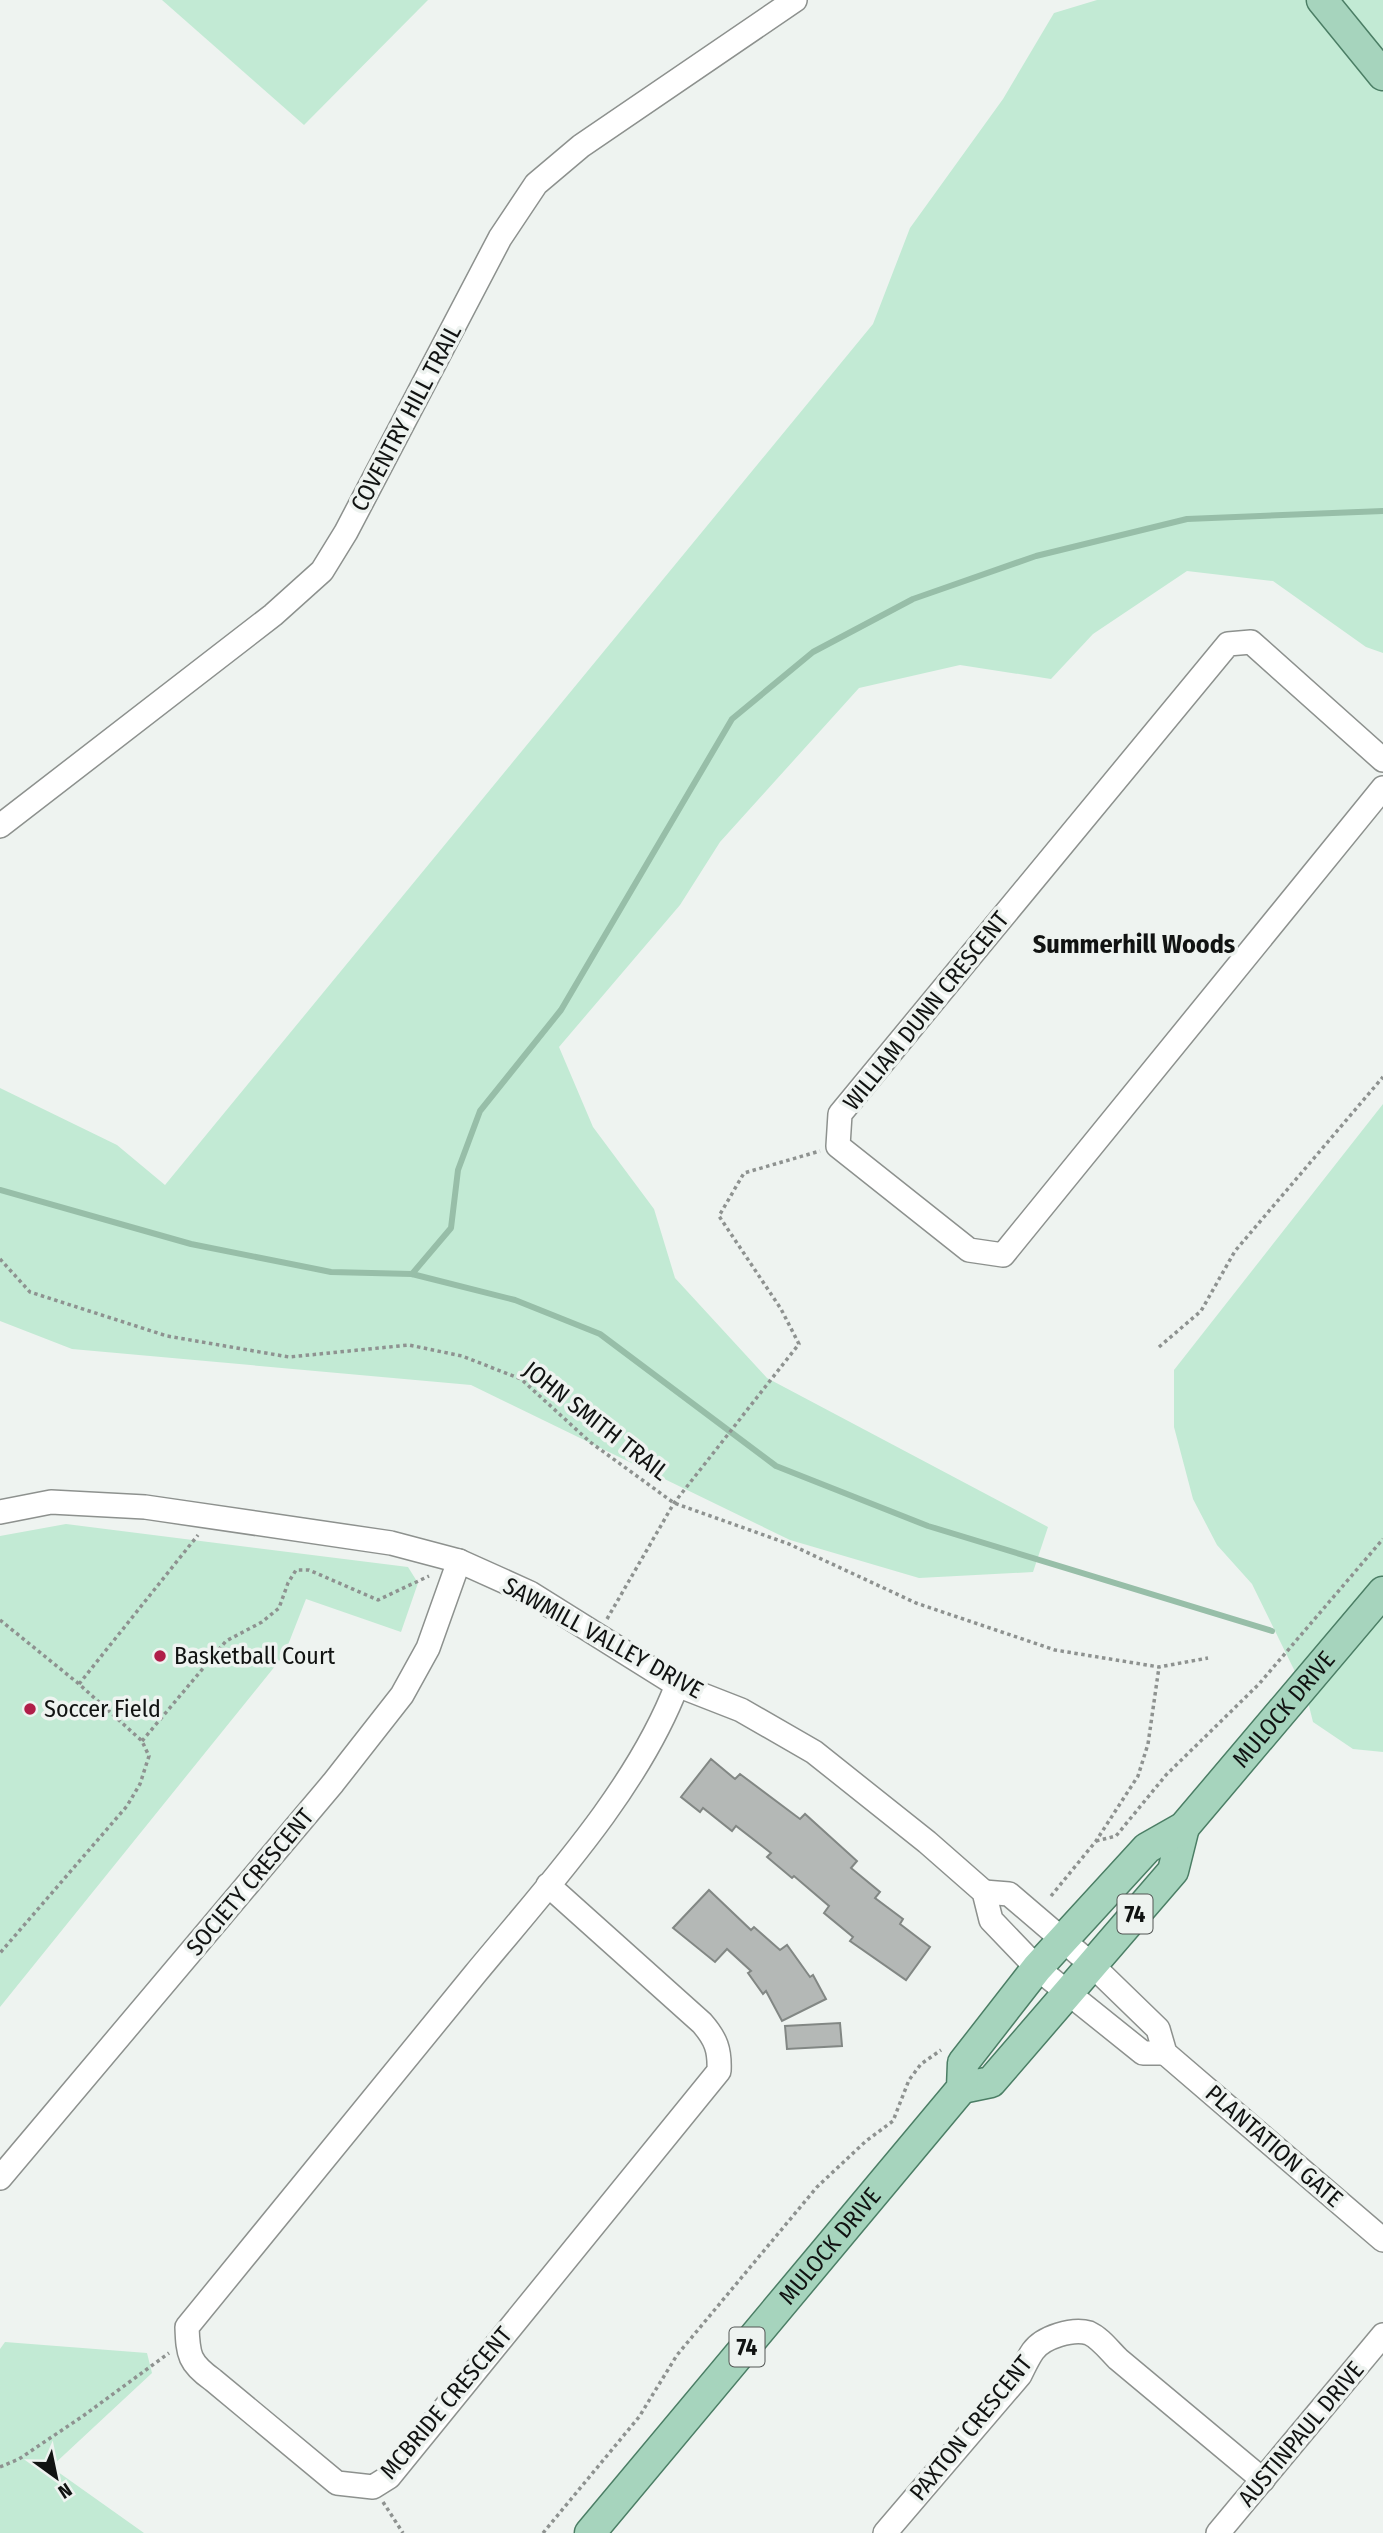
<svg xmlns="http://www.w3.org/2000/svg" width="1383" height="2533" viewBox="0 0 1383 2533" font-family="'Fira Sans Condensed',sans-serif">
	<rect width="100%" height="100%" fill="#eef3f0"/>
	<!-- green -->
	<g fill="#c2ead4">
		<polygon points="162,0 428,0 304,125"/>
		<polygon points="1097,0 1383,0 1383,653 1366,647 1273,581 1187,571 1093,634 1051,679 960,665 859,688 720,842 680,905 559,1047 593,1127 654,1209 675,1278 767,1378 1048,1527 1033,1572 919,1578 790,1540 471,1385 72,1349 0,1321 0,1088 117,1145 165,1185 873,324 910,228 1003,99 1054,13"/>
		<polygon points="1383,1104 1383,1752 1353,1749 1313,1722 1306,1694 1252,1584 1217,1545 1193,1499 1174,1427 1174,1370"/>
		<polygon points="66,1524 408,1567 418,1583 401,1632 306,1599 284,1655 0,2007 0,1536"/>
		<polygon points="5,2342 147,2353 152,2373 51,2467 144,2533 0,2533 0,2349"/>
	</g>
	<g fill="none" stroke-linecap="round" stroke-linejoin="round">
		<!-- stream -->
		<g stroke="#97bea8" stroke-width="6">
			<polyline points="0,1190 191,1244 331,1272 412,1274 515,1300 600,1334 776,1466 928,1526 1272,1631"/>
			<polyline points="412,1274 451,1228 458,1170 480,1111 561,1010 732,719 813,652 913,599 1036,556 1187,519 1383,511"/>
		</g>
	</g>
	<!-- building -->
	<g fill="#b4b8b6" stroke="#828784" stroke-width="2">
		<polygon points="711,1759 735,1779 740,1774 800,1819 805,1814 857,1861 851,1868 880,1892 875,1898 903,1919 900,1924 930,1947 906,1980 850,1941 853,1937 824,1913 829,1906 794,1876 792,1878 767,1857 771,1853 736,1826 732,1831 703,1808 700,1812 681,1797"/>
		<polygon points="709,1890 751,1930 754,1927 780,1950 787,1945 810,1977 813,1975 826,1999 782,2021 766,1991 763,1994 748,1973 751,1971 727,1949 715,1962 673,1928"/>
		<polygon points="840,2023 842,2046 787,2049 785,2026"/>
	</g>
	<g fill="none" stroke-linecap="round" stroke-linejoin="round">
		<defs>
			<g id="minor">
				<polyline points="1383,760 1251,642 1228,644 840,1114 838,1146 969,1250 1003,1255 1383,788"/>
				<polyline points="0,826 273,615 322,571 346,532 500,238 536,184 581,146 795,0"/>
				<polyline points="0,1512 51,1502 145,1507 391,1543 459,1561 530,1593 677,1685 741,1710 814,1752 927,1842 984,1892 991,1920 1037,1968 1143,2053 1165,2053"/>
				<path d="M548 1885 702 2023C716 2039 720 2050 719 2071L389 2477 373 2487 337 2483 213 2380C189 2363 188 2355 187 2327 283 2209 379 2092 475 1974 546 1888 637 1790 677 1685"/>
				<polyline points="984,1892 1009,1894 1092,1965 1158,2029 1165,2053 1383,2240"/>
				<polyline points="0,2178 333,1783 402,1695 428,1648 459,1561"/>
				<path d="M885 2533 1020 2375C1024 2367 1028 2358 1033 2351 1043 2337 1073 2328 1089 2333 1100 2338 1109 2350 1118 2359L1263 2480"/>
				<polyline points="1218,2533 1383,2335"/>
			</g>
			<g id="major">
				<polyline points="1322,0 1383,75"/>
				<polyline points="962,2088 991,2082 1173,1871 1184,1827"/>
				<path id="s1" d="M590 2533 962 2088 963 2063 1037 1968 1147 1848 1184 1827 1383 1592"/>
			</g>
		</defs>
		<!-- minor casing -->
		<use href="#minor" stroke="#8d918e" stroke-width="26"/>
		<!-- major casing -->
		<use href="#major" stroke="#4b7e65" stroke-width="33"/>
		<!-- path -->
		<g stroke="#8e9290" stroke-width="3.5" stroke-dasharray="3.5 3.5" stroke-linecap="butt">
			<polyline points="0,1259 30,1292 167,1336 289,1357 409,1345 462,1356 521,1379 590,1442 674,1503 789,1544 916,1603 1055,1650 1159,1667 1208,1658"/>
			<polyline points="1159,1347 1201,1311 1235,1251 1383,1077"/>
			<polyline points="607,1619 674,1503 799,1344 781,1309 719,1216 744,1173 820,1151"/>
			<polyline points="0,1620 79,1684 142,1741 149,1756 140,1784 127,1806 0,1953"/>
			<polyline points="79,1684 198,1535"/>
			<polyline points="142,1741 226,1641 262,1622 279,1608 288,1583 296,1570 309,1570 378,1600 429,1576"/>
			<polyline points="1096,1841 1116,1836 1166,1775 1259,1684 1383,1539"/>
			<polyline points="1051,1896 1096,1841 1138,1776 1148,1744 1159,1667"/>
			<polyline points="0,2467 19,2459 83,2416 169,2353"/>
			<polyline points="383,2502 403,2533"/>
			<polyline points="543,2533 639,2417 677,2355 817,2187 866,2141 893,2121 909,2080 921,2064 941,2050"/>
		</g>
		<!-- minor -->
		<use href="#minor" stroke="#fff" stroke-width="23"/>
		<!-- major -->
		<use href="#major" stroke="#a6d4bd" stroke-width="30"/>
	</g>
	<!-- markers -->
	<g fill="#b01e49" stroke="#eef3f0" stroke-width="2.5">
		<circle cx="160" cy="1656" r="7"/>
		<circle cx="30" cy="1709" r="7"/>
	</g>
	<g text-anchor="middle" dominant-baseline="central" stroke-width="7" stroke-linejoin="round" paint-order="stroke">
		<!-- shield labels -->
		<g fill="#eef3f0" stroke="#535655" stroke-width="2">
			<rect x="1117.5" y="1894.5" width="35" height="39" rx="5"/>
			<rect x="729.5" y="2327.5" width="35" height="39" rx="5"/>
		</g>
		<g font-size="23" font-weight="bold" fill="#111312">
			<text x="1135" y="1914">74</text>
			<text x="747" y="2347">74</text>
		</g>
		<!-- street labels -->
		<g font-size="24" fill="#111312" stroke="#eef3f0">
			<text transform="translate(406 418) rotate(-62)">COVENTRY HILL TRAIL</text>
			<text transform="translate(926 1011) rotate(-51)">WILLIAM DUNN CRESCENT</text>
			<text transform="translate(596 1421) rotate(38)">JOHN SMITH TRAIL</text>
			<text transform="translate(603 1638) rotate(29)">SAWMILL VALLEY DRIVE</text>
			<text stroke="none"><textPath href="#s1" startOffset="1085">MULOCK DRIVE</textPath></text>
			<text transform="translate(250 1882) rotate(-50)">SOCIETY CRESCENT</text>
			<text transform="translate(1274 2146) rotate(41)">PLANTATION GATE</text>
			<text stroke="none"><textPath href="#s1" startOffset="374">MULOCK DRIVE</textPath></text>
			<text transform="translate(446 2403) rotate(-50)">MCBRIDE CRESCENT</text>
			<text transform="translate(971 2428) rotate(-51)">PAXTON CRESCENT</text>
			<text transform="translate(1301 2434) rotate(-50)">AUSTINPAUL DRIVE</text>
		</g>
		<!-- poi labels -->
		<g font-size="24" fill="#111312" stroke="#eef3f0" text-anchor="start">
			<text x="174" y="1656">Basketball Court</text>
			<text x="44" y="1709">Soccer Field</text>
		</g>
		<!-- neighbourhood labels -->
		<g font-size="26" font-weight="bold" fill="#111312" stroke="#eef3f0">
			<text x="1134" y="944">Summerhill Woods</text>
		</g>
	</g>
	<!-- north arrow -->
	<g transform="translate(56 2477) rotate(147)" stroke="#eef3f0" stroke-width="5" paint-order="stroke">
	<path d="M0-5L12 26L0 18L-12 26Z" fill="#111312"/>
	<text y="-10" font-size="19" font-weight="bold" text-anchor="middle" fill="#111312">N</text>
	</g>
</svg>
